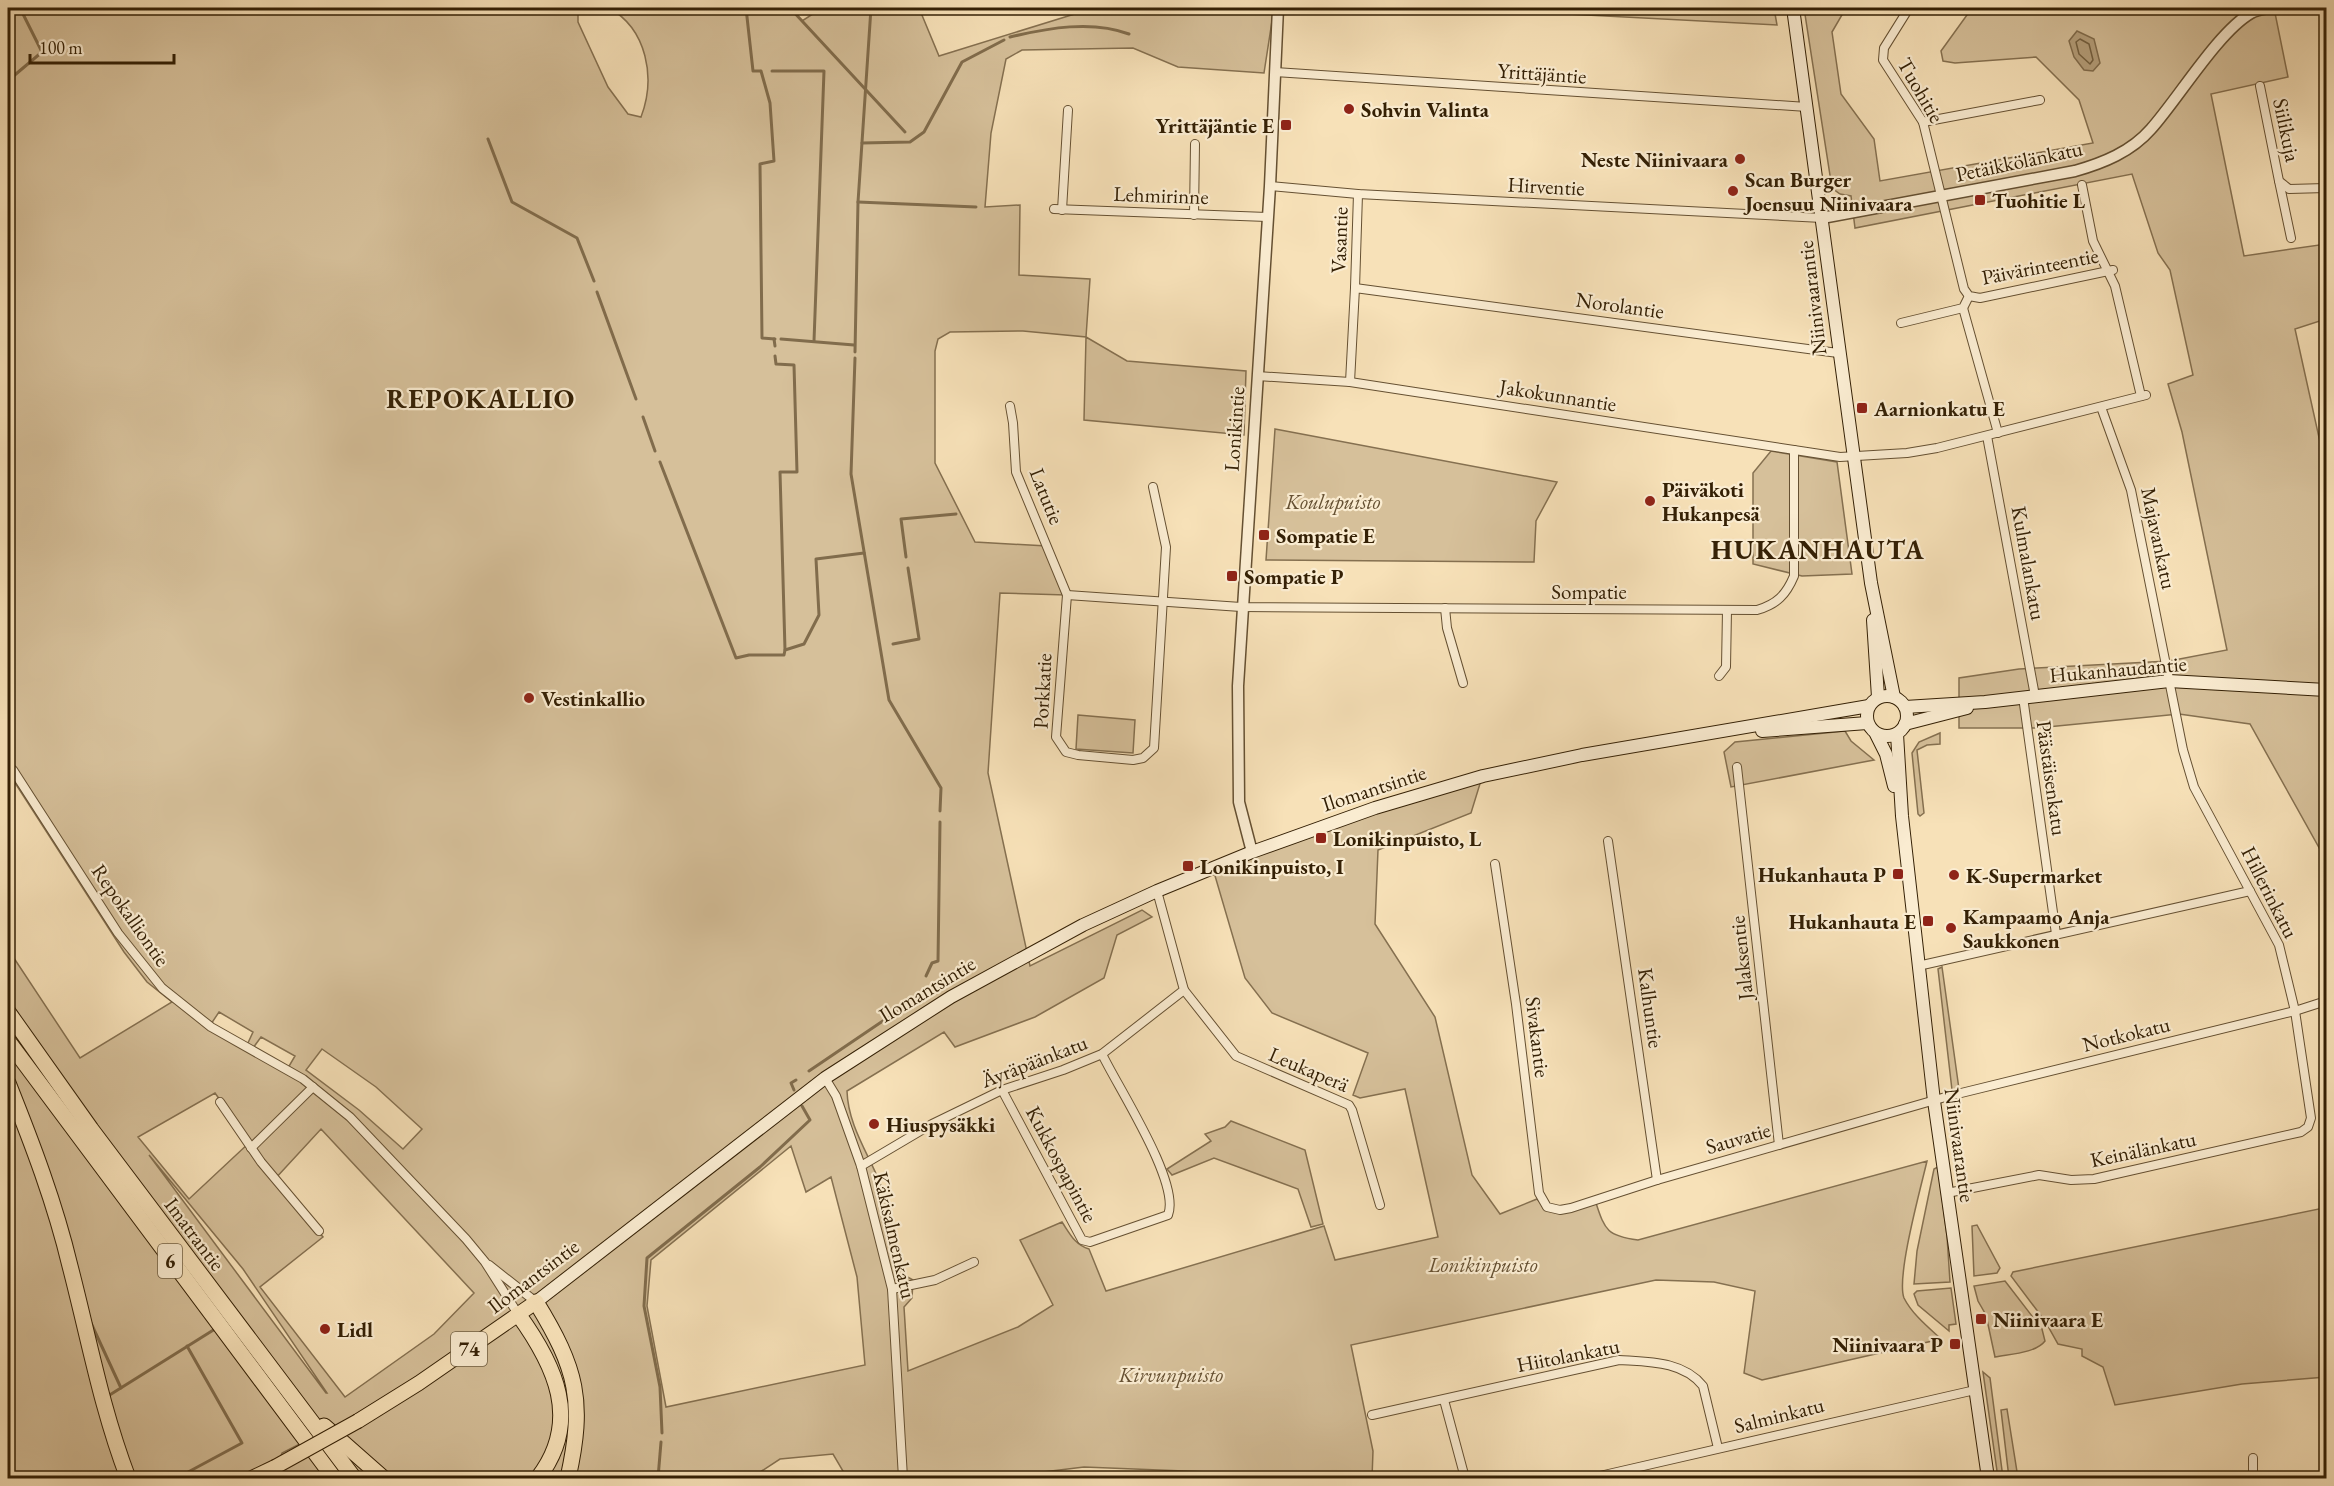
<svg xmlns="http://www.w3.org/2000/svg" width="2334" height="1486" viewBox="0 0 2334 1486" font-family="'EB Garamond',serif">
	<rect width="100%" height="100%" fill="#f7e1b8"/>
	<filter id="stains"><feTurbulence type="fractalNoise" baseFrequency=".00333" numOctaves="4"/><feColorMatrix values="0 0 0 0 .2 0 0 0 0 .09 0 0 0 0 .02 0 0 0 .5 -.17"/></filter>
	<radialGradient id="worn" r=".72"><stop offset=".6" stop-color="#630" stop-opacity="0"/><stop offset="1" stop-color="#630" stop-opacity=".3"/></radialGradient>
	<!-- green -->
	<g fill="#d6c09a" stroke="#857050" stroke-width="1.5" fill-rule="evenodd">
		<path d="M8 8H583L578 12V22L608 87 628 114 641 117C656 78 647 29 609 8H790L802 21 822 8H919L939 56 1094 8H1274L1264 73 1178 67 1133 48 1022 50 1006 59 991 133 985 207 1020 205 1019 275 1090 279 1086 337 1127 361 1246 371 1244 435 1084 420 1086 337 1023 331 950 332 938 339 935 351V463L975 542 1047 546 1066 595 1000 593 988 773 1030 966 1142 910 1152 917 1117 935 1104 978 1035 1017 955 1047 944 1032 847 1091C848 1125 868 1153 880 1183 892 1211 895 1245 902 1274L913 1280 912 1298 904 1307 908 1371 1018 1327 1053 1305 1020 1240 1062 1222C1070 1234 1075 1245 1089 1249L1106 1291 1324 1226 1335 1260 1438 1237 1405 1089 1360 1098 1353 1095 1368 1053 1272 1013 1245 978 1213 869 1483 774 1471 813 1378 850 1375 924 1435 1017 1472 1175 1500 1214 1537 1199 1546 1209 1596 1203C1605 1231 1608 1236 1638 1240L1927 1161C1921 1187 1896 1277 1904 1298 1912 1314 1928 1327 1941 1339L1762 1380 1744 1373 1755 1291 1714 1282 1656 1280 1351 1345 1373 1451 1372 1478H1284L1283 1475 1084 1467 1043 1472 1025 1478H847L833 1454 780 1459 751 1478H541L563 1414 523 1316 486 1334 347 1420 282 1453 279 1462 246 1478H13L8 1467V949L80 1058 172 1002 147 982 124 952 8 772ZM219 1012 253 1032 247 1045 211 1024ZM261 1037 295 1056 288 1068 253 1048ZM322 1049 376 1087 422 1129 403 1149 359 1110 306 1070ZM215 1093 250 1142 189 1199 138 1137ZM321 1129 474 1293 434 1334 345 1397 260 1287 323 1237 274 1180ZM791 1146 806 1192 831 1177 857 1277 865 1365 666 1407 647 1306 651 1260ZM149 1155 243 1269 327 1393H326Z"/>
		<polygon points="1451,8 1774,8 1777,25"/>
		<polygon points="1804,8 1846,8 1832,32 1841,94 1874,139 1880,181 2093,143 2079,100 2036,57 1955,63 1943,61 1941,51 1972,8 2274,8 2288,77 2211,94 2244,256 2326,244 2326,319 2295,329 2326,469 2326,860 2250,724 2179,714 2037,728 1959,728 1959,678 2019,669 2169,661 2227,650 2182,432 2168,384 2193,375 2170,270 2158,253 2132,174 1855,228 1851,196 1840,194 1832,188"/>
		<polygon points="1275,429 1557,482 1536,521 1534,562 1266,560"/>
		<polygon points="1771,451 1837,462 1852,574 1802,576 1753,564 1753,473"/>
		<polygon points="1078,715 1135,720 1133,753 1076,749"/>
		<polygon points="1845,731 1851,741 1874,760 1731,787 1724,752 1735,742"/>
		<polygon points="1940,733 1940,744 1927,745 1917,750 1924,813 1920,816 1918,814 1912,753 1919,742"/>
		<polygon points="1942,967 1959,1089 1952,1090 1938,969"/>
		<polygon points="1231,1121 1305,1150 1323,1224 1311,1227 1298,1189 1214,1158 1172,1175 1167,1169 1211,1141 1205,1134 1225,1127"/>
		<polygon points="1938,1167 1947,1236 1950,1282 1914,1284 1917,1251 1934,1169"/>
		<polygon points="2326,1171 2326,1377 2242,1384 2115,1405 2103,1367 2082,1356 2082,1349 2058,1344 2045,1321 2011,1276 2013,1272 2324,1208 2324,1174"/>
		<polygon points="1977,1225 2000,1268 1997,1273 1974,1276 1972,1226"/>
		<path d="M2005 1281 2042 1329 2045 1341C2036 1353 2010 1354 1995 1357L1986 1315 1978 1301 1974 1286Z"/>
		<polygon points="1951,1288 1956,1324 1949,1325 1949,1331 1918,1305 1914,1294 1917,1291"/>
		<polygon points="518,1319 549,1371 556,1431 534,1478 387,1478 341,1437"/>
		<polygon points="1983,1372 1990,1378 2003,1478 1998,1478"/>
		<polygon points="2007,1409 2018,1478 2009,1478 2001,1410"/>
		<polygon points="337,1441 379,1478 265,1478"/>
	</g>
	<!-- water -->
	<polygon fill="#b59f7b" stroke="#816c4c" stroke-width="1.5" points="2077,31 2094,39 2100,63 2093,71 2084,70 2074,57 2069,41"/>
	<g fill="none" stroke-linecap="round" stroke-linejoin="round">
		<!-- shore -->
		<polygon stroke="#746040" stroke-width="1.5" points="2080,39 2089,44 2093,60 2090,64 2079,54 2076,42"/>
		<!-- stream -->
		<g stroke="#816c4c" stroke-width="3">
			<polyline points="746,8 753,71 760,71"/>
			<polyline points="790,8 905,132"/>
			<path d="M1010 37C1048 28 1092 20 1129 34"/>
			<polyline points="761,71 770,103 774,161 760,164 762,338 775,339"/>
			<polyline points="772,71 824,71 814,341"/>
			<polyline points="8,90 10,79 42,52 20,8"/>
			<polyline points="488,139 512,202 577,238 594,281"/>
			<polyline points="862,143 910,142 924,132 962,62 1004,40"/>
			<polyline points="858,202 976,207"/>
			<polyline points="597,292 636,399"/>
			<polyline points="774,339 775,346"/>
			<polyline points="781,339 854,345"/>
			<polyline points="855,352 858,202 871,8"/>
			<polyline points="775,356 776,364 794,365 797,472 780,472 785,650"/>
			<polyline points="855,358 851,474 889,700 941,788 940,811"/>
			<polyline points="643,417 655,451"/>
			<polyline points="660,462 736,658 749,655 784,655 785,650 804,644 819,615 816,559 864,553"/>
			<polyline points="906,557 901,519 956,514"/>
			<polyline points="893,644 919,639 908,568"/>
			<polyline points="926,976 932,963 938,961 940,822"/>
			<polyline points="809,1071 933,987"/>
			<polyline points="794,1090 791,1083 796,1080"/>
			<polyline points="91,1323 121,1388"/>
			<polyline points="108,1396 215,1329"/>
			<polyline points="662,1433 660,1387 644,1306 647,1258 760,1167 810,1120 802,1106"/>
			<polyline points="177,1478 242,1443 187,1346"/>
			<polyline points="658,1478 661,1442"/>
		</g>
		<defs>
			<g id="minor">
				<polyline points="1909,8 1884,48 1883,60 1923,122 1964,289 1969,296 1980,298 2113,270"/>
				<polyline points="1275,72 1807,107"/>
				<polyline points="2260,86 2279,181 2289,189 2326,188"/>
				<polyline points="1923,122 2040,100"/>
				<polyline points="2279,181 2291,238"/>
				<polyline points="2082,185 2093,241 2115,286 2141,396"/>
				<polyline points="1270,186 1358,194 1822,218"/>
				<polyline points="1054,209 1267,217"/>
				<polyline points="1062,210 1068,110"/>
				<polyline points="1194,215 1195,144"/>
				<polyline points="1355,288 1358,194"/>
				<polyline points="1963,308 1998,433"/>
				<polyline points="1901,323 1963,308 1969,296"/>
				<polyline points="1257,376 1350,382 1840,457 1907,453 1937,448 2146,395"/>
				<polyline points="1350,382 1355,288 1838,353"/>
				<polyline points="1010,406 1013,423 1016,472 1067,595 1056,737 1066,752 1078,755 1133,760 1143,758 1154,748 1166,547 1153,487"/>
				<polyline points="1987,436 2035,696"/>
				<path d="M1067 595 1241 607 1757 610C1777 604 1786 595 1794 576V450"/>
				<polyline points="1445,608 1447,628 1463,683"/>
				<polyline points="1719,676 1726,667 1727,610"/>
				<polyline points="2023,697 2056,934"/>
				<polyline points="1737,767 1779,1145"/>
				<polyline points="13,770 118,933 162,988 211,1027 303,1079 350,1117 466,1239 485,1262 518,1314"/>
				<polyline points="1608,841 1657,1180"/>
				<polyline points="1495,864 1516,1004 1539,1193 1547,1207 1560,1210 1571,1208 1657,1180 1949,1096 2295,1011 2326,1001"/>
				<polyline points="1918,966 2250,891"/>
				<polyline points="1184,990 1236,1056 1349,1105 1352,1110 1380,1205"/>
				<polyline points="825,1078 836,1096 861,1166 892,1289 903,1478"/>
				<path d="M1002 1090 1082 1240 1090 1242 1168 1215C1181 1183 1117 1086 1102 1054"/>
				<polyline points="220,1102 261,1162 319,1231"/>
				<polyline points="251,1148 313,1087"/>
				<polyline points="861,1166 932,1124 1002,1090 1063,1070 1102,1054 1184,990 1157,891"/>
				<polyline points="1947,1193 2039,1175 2071,1180 2094,1179 2301,1132 2308,1127 2311,1118 2295,1011 2279,945 2194,787 2183,750 2131,490 2101,407"/>
				<polyline points="489,1265 536,1302"/>
				<polyline points="892,1289 935,1280 974,1262"/>
				<polyline points="1444,1400 1465,1478"/>
				<path d="M1372 1415 1619 1360C1649 1362 1683 1361 1703 1386L1718 1448"/>
				<polyline points="2253,1458 2253,1478"/>
				<polyline points="1591,1478 1975,1390"/>
			</g>
			<g id="tertiary">
				<path d="M1822 218 2075 171C2103 163 2131 152 2151 129 2178 99 2218 32 2251 13 2256 10 2263 9 2269 8"/>
				<polyline points="1252,852 1239,802 1238,686 1270,186 1278,8"/>
			</g>
			<g id="secondary">
				<polyline points="1793,8 1871,583 1894,697"/>
				<polyline points="1873,620 1878,697"/>
				<circle cx="1887" cy="716" r="20"/>
				<polyline points="1905,707 1985,702 2169,681 2326,690"/>
				<polyline points="1905,724 1967,708"/>
				<polyline points="1762,731 1867,723"/>
				<polyline points="1876,734 1886,754 1894,786"/>
				<polyline points="1897,734 1902,816 1934,1101 1988,1478"/>
				<polyline points="536,1302 825,1078 951,997 1083,925 1157,891 1252,852 1375,808 1483,776 1582,755 1869,706"/>
			</g>
			<g id="primary">
				<polyline points="358,1421 419,1383 536,1302"/>
				<polyline points="252,1478 275,1467"/>
			</g>
			<g id="motorway">
				<polyline points="8,1012 91,1129 354,1478"/>
				<polyline points="8,1041 334,1478"/>
				<path d="M8 1083C32 1143 55 1203 70 1266 89 1339 101 1407 128 1478"/>
				<path d="M536 1302C577 1369 585 1401 568 1478"/>
				<path d="M518 1314C555 1365 582 1421 538 1478"/>
				<polyline points="324,1426 383,1478"/>
			</g>
		</defs>
		<!-- minor casing -->
		<use href="#minor" stroke="#655032" stroke-width="10"/>
		<!-- tertiary casing -->
		<use href="#tertiary" stroke="#655032" stroke-width="13"/>
		<!-- secondary casing -->
		<use href="#secondary" stroke="#342005" stroke-width="14"/>
		<!-- primary casing -->
		<use href="#primary" stroke="#342005" stroke-width="16"/>
		<!-- motorway casing -->
		<use href="#motorway" stroke="#342005" stroke-width="17"/>
		<!-- minor -->
		<use href="#minor" stroke="#faecd1" stroke-width="8"/>
		<!-- tertiary -->
		<use href="#tertiary" stroke="#faecd1" stroke-width="10"/>
		<!-- secondary -->
		<use href="#secondary" stroke="#faecd1" stroke-width="12"/>
		<!-- primary -->
		<use href="#primary" stroke="#f7e1b8" stroke-width="14"/>
		<!-- motorway -->
		<use href="#motorway" stroke="#f7e1b8" stroke-width="15"/>
		<defs>
			<polyline id="primary-bridge" points="275,1467 358,1421"/>
		</defs>
		<!-- primary-bridge casing -->
		<use href="#primary-bridge" stroke="#342005" stroke-width="16" stroke-linecap="butt"/>
		<!-- primary-bridge -->
		<use href="#primary-bridge" stroke="#f7e1b8" stroke-width="14"/>
	</g>
	<!-- markers -->
	<g fill="#8f2418" stroke="#faecd1" stroke-width="2">
		<circle cx="1349" cy="109" r="6"/>
		<rect x="1280" y="119" width="12" height="12" rx="3"/>
		<circle cx="1740" cy="159" r="6"/>
		<circle cx="1733" cy="191" r="6"/>
		<rect x="1974" y="194" width="12" height="12" rx="3"/>
		<rect x="1856" y="402" width="12" height="12" rx="3"/>
		<circle cx="1650" cy="501" r="6"/>
		<rect x="1258" y="529" width="12" height="12" rx="3"/>
		<rect x="1226" y="570" width="12" height="12" rx="3"/>
		<circle cx="529" cy="698" r="6"/>
		<rect x="1315" y="832" width="12" height="12" rx="3"/>
		<rect x="1182" y="860" width="12" height="12" rx="3"/>
		<rect x="1892" y="868" width="12" height="12" rx="3"/>
		<circle cx="1954" cy="875" r="6"/>
		<rect x="1922" y="915" width="12" height="12" rx="3"/>
		<circle cx="1951" cy="928" r="6"/>
		<circle cx="874" cy="1124" r="6"/>
		<rect x="1975" y="1313" width="12" height="12" rx="3"/>
		<circle cx="325" cy="1329" r="6"/>
		<rect x="1949" y="1338" width="12" height="12" rx="3"/>
	</g>
	<g text-anchor="middle" dominant-baseline="central" stroke-width="4.5" stroke-linejoin="round" paint-order="stroke">
		<!-- shield labels -->
		<g fill="#faecd1" stroke="#6f5d42" stroke-width="1.5">
			<rect x="158" y="1244" width="24" height="34" rx="4.5"/>
			<rect x="451" y="1332" width="36" height="34" rx="4.5"/>
		</g>
		<g font-size="20" font-weight="bold" fill="#342005">
			<text x="170" y="1261">6</text>
			<text x="469" y="1349">74</text>
		</g>
		<!-- street labels -->
		<g font-size="21" fill="#342005" stroke="#faecd1">
			<text transform="translate(1542 73) rotate(4)">Yrittäjäntie</text>
			<text transform="translate(1921 90) rotate(60)">Tuohitie</text>
			<text transform="translate(2287 130) rotate(78)">Siilikuja</text>
			<text transform="translate(2019 161) rotate(-12)">Petäikkölänkatu</text>
			<text transform="translate(1546 186) rotate(3)">Hirventie</text>
			<text transform="translate(1161 195) rotate(2)">Lehmirinne</text>
			<text transform="translate(1339 240) rotate(-88)">Vasantie</text>
			<text transform="translate(2040 266) rotate(-11)">Päivärinteentie</text>
			<text transform="translate(1812 298) rotate(-97)">Niinivaarantie</text>
			<text transform="translate(1620 305) rotate(8)">Norolantie</text>
			<text transform="translate(1558 395) rotate(9)">Jakokunnantie</text>
			<text transform="translate(1234 429) rotate(-86)">Lonikintie</text>
			<text transform="translate(1047 496) rotate(68)">Latutie</text>
			<text transform="translate(2159 538) rotate(78)">Majavankatu</text>
			<text transform="translate(2029 563) rotate(80)">Kulmalankatu</text>
			<text x="1589" y="591">Sompatie</text>
			<text transform="translate(2118 669) rotate(-5)">Hukanhaudantie</text>
			<text transform="translate(1042 691) rotate(-87)">Porkkatie</text>
			<text transform="translate(2052 778) rotate(82)">Päästäisenkatu</text>
			<text transform="translate(1374 788) rotate(-18)">Ilomantsintie</text>
			<text transform="translate(2270 892) rotate(63)">Hillerinkatu</text>
			<text transform="translate(131 915) rotate(55)">Repokalliontie</text>
			<text transform="translate(1741 958) rotate(-96)">Jalaksentie</text>
			<text transform="translate(927 989) rotate(-31)">Ilomantsintie</text>
			<text transform="translate(1651 1008) rotate(82)">Kalhuntie</text>
			<text transform="translate(2126 1034) rotate(-14)">Notkokatu</text>
			<text transform="translate(1538 1037) rotate(83)">Sivakantie</text>
			<text transform="translate(1034 1061) rotate(-21)">Äyräpäänkatu</text>
			<text transform="translate(1309 1069) rotate(23)">Leukaperä</text>
			<text transform="translate(1738 1138) rotate(-16)">Sauvatie</text>
			<text transform="translate(1960 1145) rotate(82)">Niinivaarantie</text>
			<text transform="translate(2143 1149) rotate(-12)">Keinälänkatu</text>
			<text transform="translate(1062 1164) rotate(62)">Kukkospapintie</text>
			<text transform="translate(195 1234) rotate(53)">Imatrantie</text>
			<text transform="translate(895 1235) rotate(77)">Käkisalmenkatu</text>
			<text transform="translate(533 1276) rotate(-37)">Ilomantsintie</text>
			<text transform="translate(1568 1355) rotate(-11)">Hiitolankatu</text>
			<text transform="translate(1779 1415) rotate(-14)">Salminkatu</text>
		</g>
		<!-- poi labels -->
		<g font-size="21" font-weight="bold" fill="#342005" stroke="#faecd1" text-anchor="start">
			<text x="1361" y="109">Sohvin Valinta</text>
			<text x="1274" y="125" text-anchor="end">Yrittäjäntie E</text>
			<text x="1728" y="159" text-anchor="end">Neste Niinivaara</text>
			<text x="1745" y="179">Scan Burger<tspan x="1745" dy="24">Joensuu Niinivaara</tspan></text>
			<text x="1992" y="200">Tuohitie L</text>
			<text x="1874" y="408">Aarnionkatu E</text>
			<text x="1662" y="489">Päiväkoti<tspan x="1662" dy="24">Hukanpesä</tspan></text>
			<text x="1276" y="535">Sompatie E</text>
			<text x="1244" y="576">Sompatie P</text>
			<text x="541" y="698">Vestinkallio</text>
			<text x="1333" y="838">Lonikinpuisto, L</text>
			<text x="1200" y="866">Lonikinpuisto, I</text>
			<text x="1886" y="874" text-anchor="end">Hukanhauta P</text>
			<text x="1966" y="875">K-Supermarket</text>
			<text x="1963" y="916">Kampaamo Anja<tspan x="1963" dy="24">Saukkonen</tspan></text>
			<text x="1916" y="921" text-anchor="end">Hukanhauta E</text>
			<text x="886" y="1124">Hiuspysäkki</text>
			<text x="1993" y="1319">Niinivaara E</text>
			<text x="337" y="1329">Lidl</text>
			<text x="1943" y="1344" text-anchor="end">Niinivaara P</text>
		</g>
		<!-- park labels -->
		<g font-size="21" font-style="italic" fill="#655032" stroke="#faecd1">
			<text x="1333" y="501">Koulupuisto</text>
			<text x="1483" y="1264">Lonikinpuisto</text>
			<text x="1171" y="1374">Kirvunpuisto</text>
		</g>
		<!-- district labels -->
		<g font-size="27" font-weight="bold" letter-spacing="1.5" fill="#342005" stroke="#faecd1">
			<text x="481" y="398">REPOKALLIO</text>
			<text x="1818" y="549">HUKANHAUTA</text>
		</g>
	</g>
	<!-- margin -->
	<rect width="2334" height="1486" fill="none" stroke="#f7e1b8" stroke-width="30"/>
	<rect x="9" y="9" width="2316" height="1468" fill="none" stroke="#342005" stroke-width="3"/>
	<rect x="15" y="15" width="2304" height="1456" fill="none" stroke="#342005" stroke-width="1.5"/>
	<!-- scale -->
	<path d="M30 54v9h144v-9" fill="none" stroke="#342005" stroke-width="3"/>
	<text x="39" y="54" font-size="18" fill="#342005" stroke="#faecd1" stroke-width="4.5" paint-order="stroke">100 m</text>
	<rect width="100%" height="100%" filter="url(#stains)"/>
	<rect width="100%" height="100%" fill="url(#worn)"/>
</svg>
